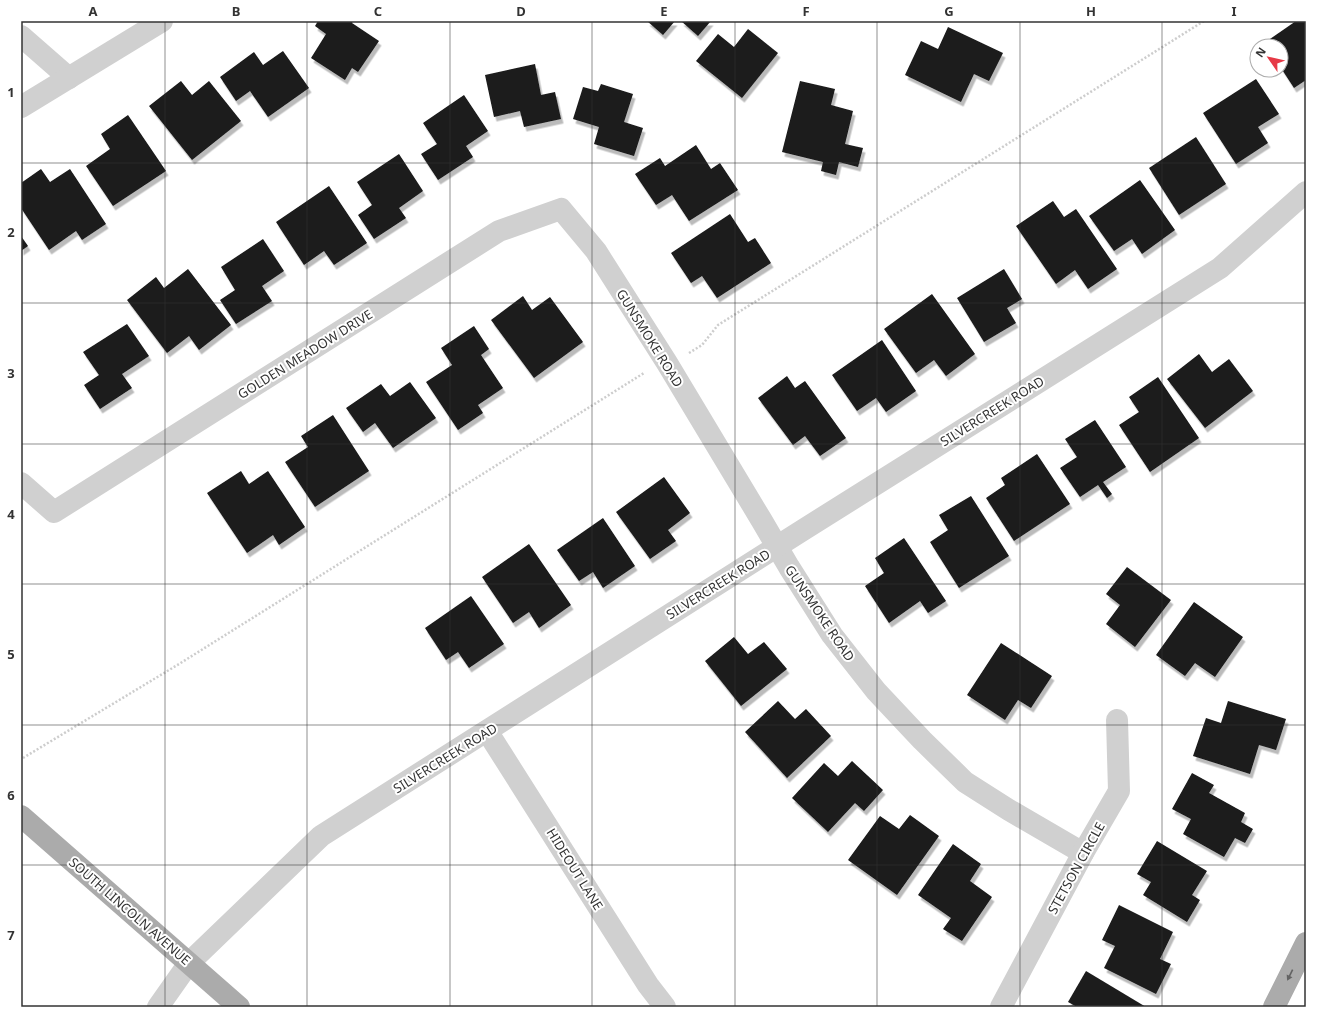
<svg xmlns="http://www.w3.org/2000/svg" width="1327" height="1028" viewBox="0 0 1327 1028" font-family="'Noto Sans',sans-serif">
	<defs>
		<filter id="shadow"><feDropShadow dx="2.5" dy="4.5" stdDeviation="0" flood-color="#0004"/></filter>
	</defs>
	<rect width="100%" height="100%" fill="#fff"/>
	<!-- building -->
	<g fill="#1a1a1a" filter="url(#shadow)">
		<polygon points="318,21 353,21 352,23 379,41 358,72 352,68 345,80 311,58 326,34 315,26"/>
		<polygon points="647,21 675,21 663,35"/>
		<polygon points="681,21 711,21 698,36"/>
		<polygon points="1296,21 1306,21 1306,80 1294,88 1281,68 1281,46 1266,46 1264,43"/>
		<polygon points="948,27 1003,53 989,81 974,74 961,102 905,75 921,41 938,49"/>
		<polygon points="748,29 778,53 742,98 696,61 718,34 734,47"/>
		<polygon points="283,51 309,88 268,117 250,91 236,101 220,77 254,52 263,65"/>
		<polygon points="535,64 541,95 555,92 561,119 524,127 520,111 494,117 485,75"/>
		<polygon points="1256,79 1279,114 1258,127 1268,143 1236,164 1203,113"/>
		<polygon points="181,81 192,95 209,81 241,121 192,160 149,106"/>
		<polygon points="800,81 835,89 831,105 853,111 845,144 863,148 858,167 839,162 836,175 821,171 823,162 782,152"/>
		<polygon points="601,84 633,94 624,122 643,128 634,156 594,144 599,127 573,119 583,87 598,91"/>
		<polygon points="464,95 488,131 466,146 473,157 438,180 421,154 437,144 423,123"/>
		<polygon points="128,115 166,171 113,206 86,166 110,149 101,134"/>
		<polygon points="1196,137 1226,184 1179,215 1149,168"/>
		<polygon points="696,145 711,169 720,163 738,190 689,221 672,195 656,205 635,174 660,158 665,166"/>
		<polygon points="399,154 423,191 399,208 406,218 374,239 358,215 372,205 357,182"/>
		<polygon points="41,169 50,182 70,169 106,224 82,240 76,231 49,250 21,208 21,183"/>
		<polygon points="1140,180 1175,230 1142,254 1132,239 1114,251 1089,216"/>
		<polygon points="329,186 367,243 334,265 324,251 304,265 276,222"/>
		<polygon points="1053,201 1064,217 1076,209 1117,269 1088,289 1075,270 1056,284 1016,226"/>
		<polygon points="730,214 748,242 755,238 771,263 717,298 702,276 691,283 671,253"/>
		<polygon points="21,236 28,246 21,251"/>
		<polygon points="263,239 284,271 262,286 272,301 236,324 220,300 235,290 221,267"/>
		<polygon points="188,269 231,325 199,350 189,336 167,353 127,300 156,277 164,288"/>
		<polygon points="1004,269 1022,299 1007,308 1016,323 984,342 957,298"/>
		<polygon points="932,294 975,354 946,376 934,360 916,373 884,329"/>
		<polygon points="523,296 532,310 550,297 583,342 534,378 491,320"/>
		<polygon points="127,324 149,356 122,374 132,388 100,409 84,385 99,375 83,352"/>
		<polygon points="474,326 489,349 481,355 503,388 478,405 483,413 458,430 426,382 452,365 441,348"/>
		<polygon points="882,340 916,391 886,412 876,398 857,411 832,375"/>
		<polygon points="1199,354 1212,372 1229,359 1253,391 1205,428 1167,379"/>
		<polygon points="787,376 795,388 805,381 846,438 820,456 805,436 793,445 758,398"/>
		<polygon points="1158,377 1199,438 1150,472 1119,425 1139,412 1129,397"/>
		<polygon points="410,382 436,418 393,448 375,423 363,432 346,408 381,384 390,396"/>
		<polygon points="333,415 369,471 315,507 285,462 308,447 301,436"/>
		<polygon points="1095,420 1126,467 1103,482 1112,494 1107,498 1098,485 1080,497 1060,468 1077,457 1065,439"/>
		<polygon points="1037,454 1070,504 1014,541 986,498 1005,485 1001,478"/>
		<polygon points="241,471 249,484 268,471 305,527 279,545 273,535 247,553 207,493"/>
		<polygon points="664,477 690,513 668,530 676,541 650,559 616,512"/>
		<polygon points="971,496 1009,556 959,588 930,542 948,530 939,515"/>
		<polygon points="603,518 635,566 603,588 593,572 579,581 557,550"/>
		<polygon points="904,538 946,601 928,613 920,601 889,623 865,586 884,573 875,558"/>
		<polygon points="529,544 571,605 539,628 529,612 513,623 482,577"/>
		<polygon points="1127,567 1171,600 1135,647 1106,624 1120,605 1106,594"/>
		<polygon points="471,596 504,644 469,668 458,652 446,660 425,628"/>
		<polygon points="1194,602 1243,637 1215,677 1195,663 1185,676 1156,655"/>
		<polygon points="734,637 748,654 764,642 787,669 741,706 705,661"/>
		<polygon points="1001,643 1052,676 1031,708 1018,700 1005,720 967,695"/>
		<polygon points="778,701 795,719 806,709 831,736 787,778 745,732"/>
		<polygon points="1228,701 1286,719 1276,750 1259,745 1250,774 1193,756 1206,718 1221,723"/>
		<polygon points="852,761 883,790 864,811 855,803 828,832 792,798 824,763 838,776"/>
		<polygon points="1192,773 1214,785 1209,793 1245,813 1241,822 1253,829 1245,843 1235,838 1224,857 1183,834 1191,819 1172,809"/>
		<polygon points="910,815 939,836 897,895 848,860 880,816 899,829"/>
		<polygon points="1157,841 1207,871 1192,895 1200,900 1187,922 1143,895 1151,882 1137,874"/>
		<polygon points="953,844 981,864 970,881 992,897 962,941 943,929 951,918 918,895"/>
		<polygon points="1119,905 1173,932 1160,959 1171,964 1156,994 1104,968 1115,946 1102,940"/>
		<polygon points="1086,971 1146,1007 1077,1007 1068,1002"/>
	</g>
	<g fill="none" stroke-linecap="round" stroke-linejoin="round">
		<!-- path -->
		<g stroke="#cdcdcd" stroke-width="2.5" stroke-dasharray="2 2" stroke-linecap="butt">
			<polyline points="689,353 702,345 718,325 1204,21"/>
			<polyline points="23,758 179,664 644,373"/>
		</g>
		<!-- minor -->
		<g stroke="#d0d0d0" stroke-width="22">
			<polyline points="21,36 69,78"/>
			<polyline points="21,107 162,21"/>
			<polyline points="21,483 54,512 499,231 561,209 596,251 667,363 762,521 789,567 832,635 876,691 922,740 965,782 1009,810 1083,853"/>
			<polyline points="487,731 648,985 665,1007"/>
			<polyline points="158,1007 189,963 321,836 803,530 1220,268 1306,192"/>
			<polyline points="1001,1007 1083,853 1119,791 1117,720"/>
		</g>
		<!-- major -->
		<g stroke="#ababab" stroke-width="22">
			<polyline points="21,816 239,1007"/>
			<polyline points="1274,1007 1306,943"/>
		</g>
	</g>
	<!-- one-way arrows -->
	<defs><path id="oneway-solid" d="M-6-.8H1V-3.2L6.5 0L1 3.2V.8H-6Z"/></defs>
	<use fill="#636363" href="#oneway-solid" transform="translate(1290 975) rotate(116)"/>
	<!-- grid -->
	<path fill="none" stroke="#333" stroke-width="1" stroke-opacity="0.55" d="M165 21V1007M307 21V1007M450 21V1007M592 21V1007M735 21V1007M877 21V1007M1020 21V1007M1162 21V1007M21 163H1306M21 303H1306M21 444H1306M21 584H1306M21 725H1306M21 865H1306"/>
	<g text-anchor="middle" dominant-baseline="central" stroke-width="4" stroke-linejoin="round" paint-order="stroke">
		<!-- street labels -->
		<g font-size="13" fill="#333" stroke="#fff">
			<text transform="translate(650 338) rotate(58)">GUNSMOKE ROAD</text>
			<text transform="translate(305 354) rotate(-32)">GOLDEN MEADOW DRIVE</text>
			<text transform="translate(992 411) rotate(-32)">SILVERCREEK ROAD</text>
			<text transform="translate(718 584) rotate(-32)">SILVERCREEK ROAD</text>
			<text transform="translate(820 613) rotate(56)">GUNSMOKE ROAD</text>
			<text transform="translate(445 758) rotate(-32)">SILVERCREEK ROAD</text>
			<text transform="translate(1076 868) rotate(-61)">STETSON CIRCLE</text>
			<text transform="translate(575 869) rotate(58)">HIDEOUT LANE</text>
			<text transform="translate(130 911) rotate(41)">SOUTH LINCOLN AVENUE</text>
		</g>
	</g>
	<!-- border -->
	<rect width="1327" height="1028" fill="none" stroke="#ffffff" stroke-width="44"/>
	<!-- north arrow -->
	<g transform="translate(1269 58) rotate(304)"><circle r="19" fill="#ffffff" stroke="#adadad"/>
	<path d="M0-3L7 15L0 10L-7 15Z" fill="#e63946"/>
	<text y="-6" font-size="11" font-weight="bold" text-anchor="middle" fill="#333333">N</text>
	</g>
	<rect x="22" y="22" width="1283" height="984" fill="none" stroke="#333" stroke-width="1.5"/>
	<g font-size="13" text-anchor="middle" font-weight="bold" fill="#333">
		<text x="93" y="16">A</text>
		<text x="236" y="16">B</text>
		<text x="378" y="16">C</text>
		<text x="521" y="16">D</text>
		<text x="664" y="16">E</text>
		<text x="806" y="16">F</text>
		<text x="949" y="16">G</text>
		<text x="1091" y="16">H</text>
		<text x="1234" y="16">I</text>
		<text x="11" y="97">1</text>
		<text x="11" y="237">2</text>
		<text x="11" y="378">3</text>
		<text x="11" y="519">4</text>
		<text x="11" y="659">5</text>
		<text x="11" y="800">6</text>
		<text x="11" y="940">7</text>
	</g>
</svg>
